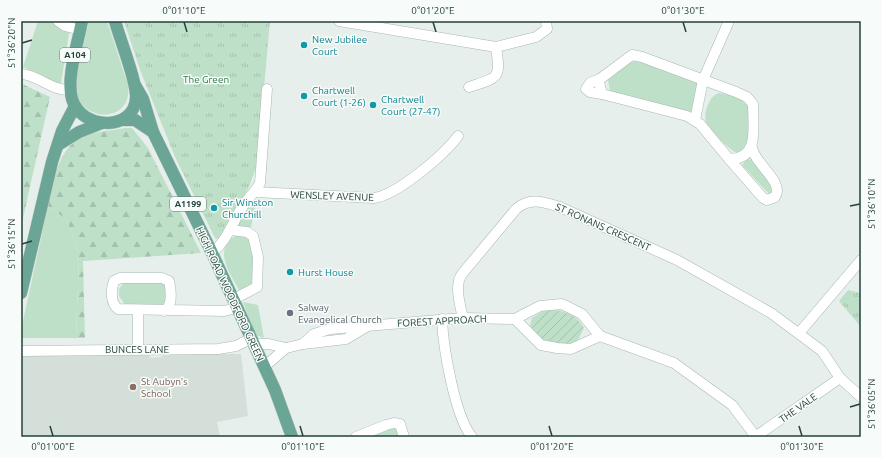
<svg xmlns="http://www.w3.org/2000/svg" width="882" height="458" viewBox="0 0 882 458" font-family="Ubuntu,sans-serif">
	<defs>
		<pattern id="forest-firs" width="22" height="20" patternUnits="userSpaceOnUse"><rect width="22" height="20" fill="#bfe0c8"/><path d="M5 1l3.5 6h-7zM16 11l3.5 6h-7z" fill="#a4c1ad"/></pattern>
		<pattern id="park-tufts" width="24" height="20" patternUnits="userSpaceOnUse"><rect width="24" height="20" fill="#bfe0c8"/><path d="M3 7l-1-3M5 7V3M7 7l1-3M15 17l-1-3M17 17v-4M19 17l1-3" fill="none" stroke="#a4c1ad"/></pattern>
		<pattern id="garden-furrows" width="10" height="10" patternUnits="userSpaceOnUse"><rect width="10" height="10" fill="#bfe0c8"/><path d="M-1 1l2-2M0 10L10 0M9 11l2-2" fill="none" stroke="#a4c1ad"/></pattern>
	</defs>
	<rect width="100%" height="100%" fill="#e6efeb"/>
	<!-- built -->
	<polygon fill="#d4dfda" points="148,354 151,358 161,357 164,354 241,354 248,416 217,422 220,437 21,437 21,355"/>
	<!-- grass -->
	<g fill="#bfe0c8">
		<polygon points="38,21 71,21 61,83 58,84 23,67"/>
		<path d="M89 21H107L128 85C133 125 81 121 77 93 74 72 85 42 89 21Z"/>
		<polygon points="638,61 698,83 692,111 688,112 610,91 608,80 631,62"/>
		<path d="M719 93 737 96 751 109 748 148 739 154C731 152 709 130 706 122 703 112 710 95 719 93Z"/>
		<polygon points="753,159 775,184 775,193 769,194 742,165 746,160"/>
		<polygon points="252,199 256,200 256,203 251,227 244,229 235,225"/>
		<polygon points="48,206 67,220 79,256 76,338 21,338 21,330"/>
		<path d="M237 235 248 237 253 242V284L242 292 239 290C229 272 212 248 237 235Z"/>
		<polygon points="125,281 160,281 169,285 165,305 126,306 119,296 119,289"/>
		<polygon points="243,302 258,305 264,338 255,335"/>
		<polygon points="393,426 397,428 399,437 363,437"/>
	</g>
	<!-- forest -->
	<g fill="url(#forest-firs)">
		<polygon points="22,84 50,97 21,227 21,86"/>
		<path d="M125 128H132L148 148 201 253 83 261 85 338H76L79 256 67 220 48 206C53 184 57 153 77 140 90 131 110 131 125 128Z"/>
	</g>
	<!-- park -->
	<g fill="url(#park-tufts)">
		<polygon points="124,21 270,21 257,165 249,187 220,238 216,239 214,236 175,157 140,70"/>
		<polygon points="848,290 861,293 861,327 839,301"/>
	</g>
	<!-- garden -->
	<path fill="url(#garden-furrows)" d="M546 309C562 310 576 313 584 328L577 342 569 346 540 340 530 325 532 318Z"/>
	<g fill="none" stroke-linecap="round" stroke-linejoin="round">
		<defs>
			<g id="minor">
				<polyline points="58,21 65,26 81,30"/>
				<polyline points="339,21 496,47 536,37 547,29 546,21"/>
				<path d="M632 55 642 57 736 92 747 97 753 104C753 126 760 160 729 159L700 124 687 116 602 94 599 82 600 79Z"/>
				<path d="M21 74C39 75 51 91 71 90"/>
				<polyline points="600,79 590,83 586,89 590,92 602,94"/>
				<path d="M469 87C499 77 501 79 496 47"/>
				<polyline points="695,120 703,80 729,21"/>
				<path d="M729 159 763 198 767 200 775 197C785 182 754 164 752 147"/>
				<path d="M255 192 374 198C397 195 444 155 458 136"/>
				<polyline points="230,230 247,232 253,236 258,257 257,287 232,300"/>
				<path d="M212 253C228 240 233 220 245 203 250 196 256 191 260 183L267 89"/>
				<polyline points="138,310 138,349"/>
				<path d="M164 311C173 306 171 290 169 281L162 278H120L114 281C111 289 110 303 118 309L224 311 236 308"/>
				<path d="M463 318C460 305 454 285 462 274L516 209C530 197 543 202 560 207L677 260 771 313 822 351 840 378 861 397"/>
				<path d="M442 319C443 347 455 417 472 437"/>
				<polyline points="515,319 541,345 557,348 571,349 600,336"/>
				<polyline points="799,333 861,260"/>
				<polyline points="253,344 269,344 286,348"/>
				<polyline points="303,344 314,334 330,329 463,318 515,319 540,306 562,304 582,314 600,336 674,363 732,405 756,437"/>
				<polyline points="21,351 218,349 236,346 250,339"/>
				<polyline points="264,367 286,348 303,344 346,339 366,327"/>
				<polyline points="356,437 386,425 394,423 400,424 404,437"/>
				<polyline points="755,437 840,378"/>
			</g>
			<g id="major">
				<path d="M82 21C78 43 66 78 72 99 81 130 134 132 136 98 137 81 120 40 115 21"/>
				<polyline points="135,85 143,99 153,132 212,253 275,390 292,437"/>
				<polyline points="124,120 135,120 153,132"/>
				<polyline points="58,145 79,132 102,123"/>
				<polyline points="21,293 52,162 62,131 75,106"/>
			</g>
		</defs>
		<!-- minor casing -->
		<use href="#minor" stroke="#a8b8b2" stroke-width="11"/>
		<!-- major casing -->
		<use href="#major" stroke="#c2cac8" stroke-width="13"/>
		<!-- minor -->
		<use href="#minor" stroke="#fff" stroke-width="10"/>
		<!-- major -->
		<use href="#major" stroke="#6aa596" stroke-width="12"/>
	</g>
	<!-- ticks -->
	<path fill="none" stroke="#24423a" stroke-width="1.5" d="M184 22 187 32M433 22 436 32M683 22 686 32M22 43 32 40M850 206 860 204M22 244 32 241M850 407 860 404M50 426 53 436M300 426 303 436M549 426 552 436M799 426 802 436"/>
	<!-- markers -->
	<g fill="#0f9aa8" stroke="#f7fbf9" stroke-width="1.5">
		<circle cx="304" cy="45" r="4"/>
		<circle cx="304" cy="96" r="4"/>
		<circle cx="373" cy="105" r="4"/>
		<circle cx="214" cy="208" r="4"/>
		<circle cx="290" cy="272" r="4"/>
	</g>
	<circle fill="#6b7280" stroke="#f7fbf9" stroke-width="1.5" cx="290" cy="313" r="4"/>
	<circle fill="#8d6e63" stroke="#f7fbf9" stroke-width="1.5" cx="133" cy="387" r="4"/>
	<g text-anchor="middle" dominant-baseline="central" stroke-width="3" stroke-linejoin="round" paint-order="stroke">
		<!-- shield labels -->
		<g fill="#f7fbf9" stroke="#637a73" stroke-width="1">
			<rect x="60" y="48" width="30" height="14" rx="3"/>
			<rect x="170" y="197" width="36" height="14" rx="3"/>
		</g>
		<g font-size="9" font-weight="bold" fill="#24423a">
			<text x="75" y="55">A104</text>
			<text x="188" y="204">A1199</text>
		</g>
		<!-- culture labels -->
		<g font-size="10" fill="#0d838f" stroke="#f7fbf9" text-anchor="start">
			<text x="312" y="39">New Jubilee<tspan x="312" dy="12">Court</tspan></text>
			<text x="312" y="90">Chartwell<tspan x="312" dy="12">Court (1-26)</tspan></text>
			<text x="381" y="99">Chartwell<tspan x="381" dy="12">Court (27-47)</tspan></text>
			<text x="222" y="202">Sir Winston<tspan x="222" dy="12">Churchill</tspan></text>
			<text x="298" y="272">Hurst House</text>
		</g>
		<!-- park labels -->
		<g font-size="10" fill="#2d7a4b" stroke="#f7fbf9">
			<text x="206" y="79">The Green</text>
		</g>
		<!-- street labels -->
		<g font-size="10" fill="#24423a" stroke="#f7fbf9">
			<text transform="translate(332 196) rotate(2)">WENSLEY AVENUE</text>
			<text transform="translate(603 227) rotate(24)">ST RONANS CRESCENT</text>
			<text transform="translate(230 294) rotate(65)">HIGH ROAD WOODFORD GREEN</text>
			<text transform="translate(442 321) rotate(-3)">FOREST APPROACH</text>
			<text x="137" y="349">BUNCES LANE</text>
			<text transform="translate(798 408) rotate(-35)">THE VALE</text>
		</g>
		<!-- worship labels -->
		<g font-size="10" fill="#5b616d" stroke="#f7fbf9" text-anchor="start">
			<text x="298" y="307">Salway<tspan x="298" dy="12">Evangelical Church</tspan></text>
		</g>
		<!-- education labels -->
		<g font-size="10" fill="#785e54" stroke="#f7fbf9" text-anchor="start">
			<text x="141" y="381">St Aubyn's<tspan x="141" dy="12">School</tspan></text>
		</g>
	</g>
	<!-- border -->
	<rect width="882" height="458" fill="none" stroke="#f7fbf9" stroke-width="44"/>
	<rect x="22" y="22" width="838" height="414" fill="none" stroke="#24423a" stroke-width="1.5"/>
	<g font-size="10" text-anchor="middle" fill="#24423a">
		<text x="184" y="14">0°01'10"E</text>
		<text x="433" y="14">0°01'20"E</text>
		<text x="683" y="14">0°01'30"E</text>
		<text transform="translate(11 43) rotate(-90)" y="4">51°36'20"N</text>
		<text transform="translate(871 204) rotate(-90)" y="4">51°36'10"N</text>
		<text transform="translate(11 244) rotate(-90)" y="4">51°36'15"N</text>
		<text transform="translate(871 404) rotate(-90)" y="4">51°36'05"N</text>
		<text x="53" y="450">0°01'00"E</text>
		<text x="303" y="450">0°01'10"E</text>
		<text x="552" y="450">0°01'20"E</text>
		<text x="802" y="450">0°01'30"E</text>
	</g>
</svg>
